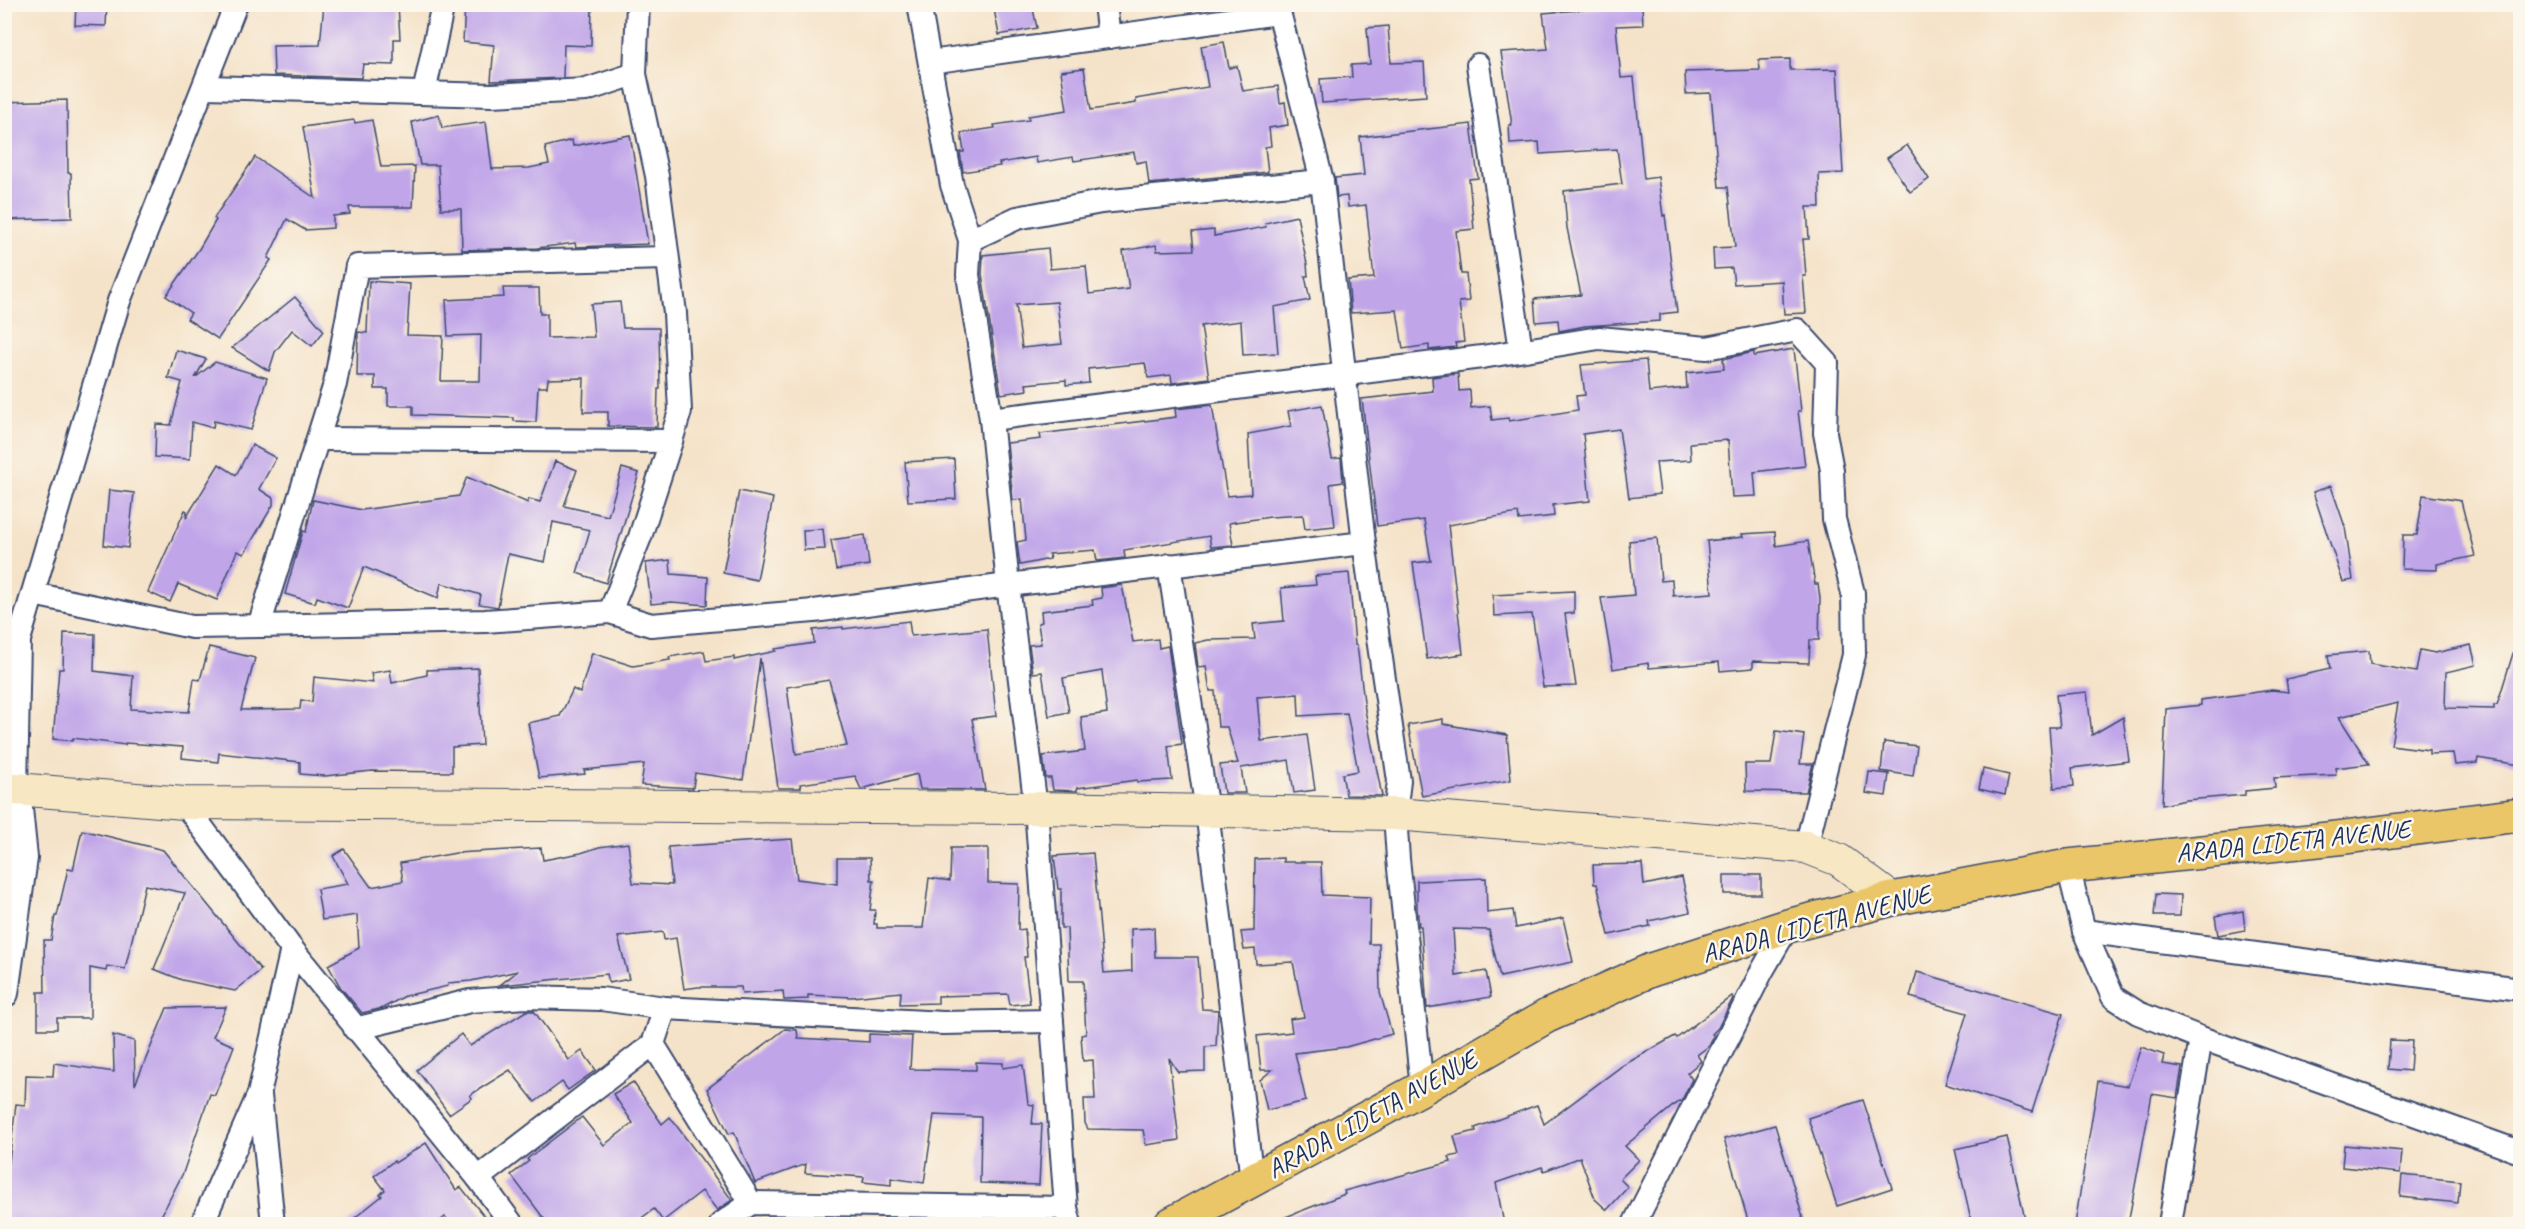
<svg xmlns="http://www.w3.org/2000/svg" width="2525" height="1229" viewBox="0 0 2525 1229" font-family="Caveat,sans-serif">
	<rect width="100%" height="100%" fill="#fbf7ec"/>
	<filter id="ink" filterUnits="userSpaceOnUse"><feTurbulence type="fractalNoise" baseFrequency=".0167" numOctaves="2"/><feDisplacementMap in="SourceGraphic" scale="12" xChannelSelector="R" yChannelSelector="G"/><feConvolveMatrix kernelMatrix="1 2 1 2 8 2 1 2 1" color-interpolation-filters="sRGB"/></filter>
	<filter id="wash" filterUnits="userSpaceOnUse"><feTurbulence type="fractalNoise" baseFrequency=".008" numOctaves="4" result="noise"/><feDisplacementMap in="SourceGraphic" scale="24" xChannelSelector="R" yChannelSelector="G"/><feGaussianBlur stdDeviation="1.35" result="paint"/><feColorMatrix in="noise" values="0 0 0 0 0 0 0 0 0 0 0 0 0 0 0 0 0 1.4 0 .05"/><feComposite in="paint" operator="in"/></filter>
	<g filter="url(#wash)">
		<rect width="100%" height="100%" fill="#f5e3c9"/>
		<g id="blocks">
			<!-- building -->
			<g fill="#c0a5e9" fill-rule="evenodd">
				<polygon points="76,4 107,4 106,26 75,25"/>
				<polygon points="324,4 398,4 400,39 394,39 394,65 363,64 361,78 274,75 273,46 320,45"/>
				<polygon points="465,4 592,4 591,46 564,45 563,78 491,81 494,45 463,42"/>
				<polygon points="993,4 1032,4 1037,28 999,35"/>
				<polygon points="1642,5 1643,25 1616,26 1621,78 1634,77 1644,179 1658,177 1663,216 1665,215 1677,312 1660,314 1660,321 1585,326 1559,331 1558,320 1536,322 1534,299 1581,295 1567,228 1564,191 1622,184 1617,149 1540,154 1539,142 1510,144 1509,125 1512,125 1501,52 1548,49 1543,13"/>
				<polygon points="1388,26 1391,63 1424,62 1426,96 1322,103 1320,79 1352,77 1351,65 1370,64 1367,28"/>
				<polygon points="1224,42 1229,68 1237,66 1243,91 1278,86 1280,103 1285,102 1288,125 1269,128 1271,146 1265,147 1268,172 1149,184 1146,161 1136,163 1134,152 1074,161 1073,157 1037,163 1036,157 999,163 1000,166 963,172 960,152 964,152 961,133 995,128 994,125 1029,120 1028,116 1067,110 1061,71 1084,68 1091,110 1136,103 1136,99 1208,87 1201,46"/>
				<polygon points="1790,59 1790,70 1837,69 1843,173 1819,174 1820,207 1807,207 1809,239 1803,239 1806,276 1803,276 1806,313 1784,314 1782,281 1734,284 1732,268 1714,269 1713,248 1735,247 1728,187 1719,187 1711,93 1686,94 1685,72 1760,70 1759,60"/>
				<polygon points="67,100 68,173 71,173 72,218 4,220 4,102"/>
				<polygon points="439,115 442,128 486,122 492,169 529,168 549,164 545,147 572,140 573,146 630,135 648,244 576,247 575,243 537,248 462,250 461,209 441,209 438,165 420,165 412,122"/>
				<polygon points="354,120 355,123 372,120 381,167 415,166 413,207 349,207 350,214 333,216 333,228 305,230 287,219 268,258 271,260 218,339 187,319 191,313 166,296 199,249 216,220 214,218 255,157 315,198 303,127"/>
				<polygon points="1471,124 1478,178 1469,179 1474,229 1456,231 1461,274 1466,274 1469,301 1459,302 1464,342 1455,343 1456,347 1429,350 1429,345 1403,349 1397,310 1351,313 1348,280 1374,278 1366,205 1348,207 1347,196 1337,197 1335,178 1364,175 1360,137"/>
				<polygon points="1907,145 1929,179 1910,192 1887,158"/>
				<path d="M1297 216 1307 264 1308 276H1305L1310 300 1274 307 1278 353 1243 355 1241 321 1201 326 1209 378 1172 383 1171 375 1148 378 1145 363 1088 369 1089 383 1066 385V380L1026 384 1027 390 1001 394 982 274 983 255 1048 248 1050 269 1086 266 1089 294 1129 289 1123 251 1156 245 1157 251 1194 250 1192 232 1214 230V236L1266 227 1265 223ZM1057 302 1062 344 1022 348 1016 305Z"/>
				<polygon points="369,281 410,284 407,335 443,336 441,381 480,381 481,335 448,336 446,300 504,297 503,288 539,288 540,314 547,314 547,338 594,337 591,304 620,302 623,328 659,328 660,389 658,389 657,427 608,426 608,412 583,412 584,378 548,379 547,387 538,387 536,422 514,421 514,418 413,415 413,406 388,406 388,389 375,389 375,376 357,376 358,332 367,333"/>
				<polygon points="295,297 324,331 312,346 292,330 275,352 269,371 232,348"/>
				<polygon points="1794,349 1801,411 1798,411 1805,466 1754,472 1756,496 1732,497 1728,440 1690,443 1691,460 1656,462 1660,494 1629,498 1619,429 1583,434 1590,501 1553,505 1554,516 1519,520 1518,513 1448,525 1463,654 1427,659 1413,563 1431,561 1424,520 1377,526 1362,399 1433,391 1432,377 1458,374 1459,391 1470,390 1471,408 1490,406 1492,420 1508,418 1509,421 1578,410 1576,396 1585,395 1581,365 1646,360 1649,392 1687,388 1686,373 1724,369 1723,359 1754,352 1754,356"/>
				<polygon points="176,350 206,359 195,378 215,362 267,378 251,430 214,421 213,428 192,422 190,459 155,457 156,424 171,425 182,382 168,378"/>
				<polygon points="1212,405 1227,496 1251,494 1248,434 1291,426 1288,411 1322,405 1332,459 1341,458 1343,482 1330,484 1335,526 1305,529 1303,515 1270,517 1229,523 1233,545 1211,547 1209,536 1124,550 1125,558 1097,561 1095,550 1049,554 1050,559 1020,565 1017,542 1026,540 1022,499 1013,500 1007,443 1041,439 1040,434 1176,417 1175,409"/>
				<polygon points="252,445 276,458 259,489 273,498 273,505 244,554 237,551 217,600 178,584 170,602 148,592 185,510 187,511 186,518 219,464 236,475"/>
				<polygon points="954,459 956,499 908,501 905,462"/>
				<polygon points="555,461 577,470 564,506 608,516 622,468 639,473 606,583 577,573 590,530 553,522 545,562 508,554 498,607 479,604 481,595 441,583 438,598 364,567 348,608 317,597 315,603 285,594 303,531 306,532 313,500 362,510 459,496 467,477 528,503 529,499 540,502"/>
				<polygon points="2331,486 2345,527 2353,580 2343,582 2313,492"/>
				<polygon points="109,490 134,493 128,548 104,545"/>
				<polygon points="739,491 773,498 757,580 723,573"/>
				<polygon points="2423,495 2461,501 2475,556 2437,564 2437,570 2402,569 2403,535 2417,535"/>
				<polygon points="823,529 825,549 804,550 803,530"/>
				<polygon points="1775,532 1776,546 1808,541 1815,584 1818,584 1820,598 1819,640 1810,640 1809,663 1753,661 1753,668 1720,671 1719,662 1649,668 1648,663 1613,669 1601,598 1634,595 1629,541 1657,538 1661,581 1672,580 1673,596 1712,593 1707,541 1743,537 1742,534"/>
				<polygon points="865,535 869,565 836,570 831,540"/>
				<polygon points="670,560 671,574 708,577 707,605 672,602 651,604 646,563"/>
				<polygon points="1349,573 1355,645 1357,645 1365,710 1382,796 1346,795 1342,774 1358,771 1347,713 1299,716 1298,694 1257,697 1261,741 1307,735 1315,790 1294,793 1289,760 1241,768 1245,793 1224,793 1220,765 1238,763 1227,727 1218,727 1215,691 1210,691 1206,666 1198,667 1195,643 1208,640 1255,639 1253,624 1284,621 1281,588 1316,585 1315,576"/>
				<polygon points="1122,585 1133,642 1158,639 1159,648 1168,646 1182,744 1168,746 1172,780 1137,782 1137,780 1077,788 1077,791 1053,790 1051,778 1046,778 1043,756 1085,751 1081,717 1107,713 1102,671 1063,678 1069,712 1049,716 1042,672 1033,673 1029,645 1041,644 1038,623 1042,622 1041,611 1093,605 1092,600 1102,598 1101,588"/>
				<polygon points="1574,591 1574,613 1565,614 1576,686 1543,687 1532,614 1494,616 1493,595"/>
				<path d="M909 621 911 636 987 629 996 716 972 719 985 790 920 789 917 774 861 789 855 776 800 784 801 788H778L760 658 743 780 695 773 693 788 641 785 644 764 584 770 585 774 539 778 528 723 560 716 573 689 580 693 592 653 633 666 670 660 669 657 704 651 706 661 734 657V660L776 651 775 649 814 643 813 630 843 627V629ZM829 680 847 746 796 754 787 687Z"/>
				<polygon points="64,633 95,634 94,671 133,676 131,709 189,712 194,679 200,680 209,647 255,658 241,710 300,709 301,700 312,702 314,677 373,683 371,673 390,670 392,683 427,675 427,670 478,668 482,745 452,747 452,772 372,771 325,776 300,774 300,762 219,753 218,762 182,758 183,747 125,743 125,745 73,738 73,741 53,739 59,669 63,669"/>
				<polygon points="2516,644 2520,645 2520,765 2478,758 2477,763 2455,765 2453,753 2429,754 2429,750 2391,745 2398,703 2339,717 2369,764 2335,768 2336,775 2274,778 2275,788 2245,791 2245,795 2186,800 2162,805 2166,709 2201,705 2201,700 2272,690 2288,692 2286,679 2330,669 2328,655 2369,651 2370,664 2416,672 2420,650 2435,653 2471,645 2476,665 2446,672 2445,708 2494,709 2494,705 2497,705"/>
				<polygon points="2087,692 2092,735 2123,717 2129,761 2072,768 2074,786 2054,788 2049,727 2060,727 2056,695"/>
				<polygon points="1443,719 1443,724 1507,735 1511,780 1422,796 1408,725"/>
				<polygon points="1776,731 1804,735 1800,764 1813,764 1806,792 1746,791 1745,764 1771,764"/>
				<polygon points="1884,742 1917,746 1913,776 1881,771"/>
				<polygon points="1983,769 2009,775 2005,795 1979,789"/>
				<polygon points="1869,772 1889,774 1886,796 1866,793"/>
				<polygon points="82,830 163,850 261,970 235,991 182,980 154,969 185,893 145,885 125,969 107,966 106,971 90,968 90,1018 57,1018 57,1029 38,1029 38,992 45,992 44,940 51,940 55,916 57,916 68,869 73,870"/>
				<polygon points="792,839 797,879 837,884 837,858 870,858 871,880 874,880 870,910 875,910 874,924 877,924 877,928 923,928 929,878 950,881 951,848 988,848 988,883 1019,884 1018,930 1025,929 1027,957 1024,957 1030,1003 1010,1005 1008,994 938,996 938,1003 900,1004 901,992 852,997 808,995 808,999 784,1000 783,991 742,994 741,987 698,987 684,989 676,938 664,940 663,932 618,937 629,979 609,983 607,974 500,985 518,971 471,981 448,983 448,986 405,996 383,1008 362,1013 341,988 328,965 359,948 357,915 322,920 317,889 348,884 333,856 344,849 371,887 403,881 400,863 456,853 541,848 543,860 581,853 599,847 628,843 633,883 672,885 668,847"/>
				<polygon points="1093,853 1104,973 1132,971 1131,929 1154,928 1155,957 1198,957 1202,1009 1218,1010 1216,1046 1205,1047 1205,1071 1178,1072 1169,1058 1179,1140 1146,1145 1143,1130 1088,1129 1085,1123 1084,1099 1095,1099 1093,1060 1083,1061 1081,1035 1086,1034 1083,981 1069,981 1067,928 1061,928 1061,889 1058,889 1054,856"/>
				<polygon points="1283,858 1283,862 1321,862 1322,895 1370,897 1369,944 1379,944 1380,993 1392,1034 1346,1047 1295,1053 1306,1101 1267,1110 1260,1080 1272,1070 1261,1070 1257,1036 1292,1032 1290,1019 1304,1017 1293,962 1256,964 1255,949 1244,950 1241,932 1254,931 1255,859"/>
				<polygon points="1642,864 1644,885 1682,877 1690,912 1649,921 1650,926 1609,935 1597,884 1594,884 1593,865"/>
				<rect x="1724" y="875" width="37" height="19"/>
				<polygon points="1486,878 1487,913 1513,910 1516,928 1563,918 1573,962 1500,977 1489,930 1453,929 1456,976 1486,971 1491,997 1427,1008 1421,926 1419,926 1417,907 1417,881"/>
				<polygon points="2156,894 2181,895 2180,916 2154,916"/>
				<polygon points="2243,911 2245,930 2218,935 2215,916"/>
				<polygon points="1917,972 2063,1014 2032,1112 1945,1084 1967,1013 1910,997"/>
				<polygon points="1732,996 1733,998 1718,1028 1712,1034 1714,1036 1709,1046 1697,1055 1701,1061 1687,1073 1692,1079 1681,1102 1679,1101 1625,1146 1639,1160 1620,1179 1628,1187 1607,1210 1595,1199 1580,1157 1544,1171 1542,1167 1496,1183 1504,1224 1270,1224 1270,1223 1345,1194 1344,1191 1451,1162 1449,1157 1459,1155 1454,1136 1476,1131 1475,1128 1537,1105 1544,1124 1622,1066 1675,1036 1677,1038"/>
				<polygon points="226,1007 213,1037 234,1046 215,1095 210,1094 183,1173 157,1224 24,1224 4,1219 4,1161 9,1162 16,1104 25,1105 26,1075 53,1076 54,1063 114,1072 113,1035 134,1041 135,1085 167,1008"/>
				<polygon points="526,1011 534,1011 569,1060 582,1051 596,1070 568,1090 562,1082 535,1102 510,1070 470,1095 472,1098 449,1114 417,1070 461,1034 470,1046"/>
				<polygon points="785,1029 797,1030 798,1038 869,1042 869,1034 912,1036 910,1069 976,1070 976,1062 1003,1063 1003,1068 1023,1065 1028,1104 1034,1105 1032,1124 1042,1124 1039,1185 980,1183 981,1117 934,1115 924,1183 891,1178 891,1185 863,1182 864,1177 805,1173 806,1164 755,1183 734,1132 729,1134 707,1089"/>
				<polygon points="2390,1040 2412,1041 2410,1071 2388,1069"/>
				<polygon points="2141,1047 2164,1055 2162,1064 2182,1067 2177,1098 2152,1094 2128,1224 2075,1224 2098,1081 2128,1086"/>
				<polygon points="633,1082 662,1124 670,1117 732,1200 717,1210 702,1191 663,1221 654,1209 633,1224 548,1224 511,1175 529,1161 527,1159 582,1117 604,1145 633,1123 613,1094"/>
				<polygon points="1863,1100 1892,1188 1837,1206 1808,1118"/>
				<polygon points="1775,1125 1803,1218 1779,1224 1749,1224 1724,1139"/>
				<polygon points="2007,1137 2026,1224 1972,1224 1955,1149"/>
				<polygon points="426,1143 456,1190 461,1187 490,1224 452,1224 445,1217 436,1224 347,1224 382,1196 380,1194 385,1190 374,1176 394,1161 395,1163"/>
				<polygon points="2344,1145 2402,1151 2400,1173 2342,1167"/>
				<polygon points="2402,1175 2460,1181 2458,1203 2400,1197"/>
			</g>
		</g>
	</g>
	<g filter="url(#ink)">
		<use href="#blocks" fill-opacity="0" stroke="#3c4a6e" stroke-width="1.5"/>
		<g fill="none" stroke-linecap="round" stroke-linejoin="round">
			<defs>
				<g id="minor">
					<polyline points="638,4 635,74 657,176 675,313 680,411 671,441"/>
					<polyline points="919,4 952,185 970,240 968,275 991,419 1008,585 1036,808 1066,1208 1070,1224"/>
					<polyline points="1105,4 1109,37"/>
					<polyline points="1277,4 1322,181"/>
					<polyline points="930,62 1278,13"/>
					<polyline points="1478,65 1521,350"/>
					<polyline points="205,87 492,95 586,90 635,74"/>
					<polyline points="424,93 443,4"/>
					<polyline points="970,240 1017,218 1101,202 1322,181 1364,543 1399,781 1395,814 1398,859 1422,1088"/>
					<polyline points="991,419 1482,357 1599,338 1707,348 1797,330 1827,363 1825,433 1832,470 1834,519 1853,593 1854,655 1806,847"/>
					<polyline points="318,439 671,441 640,537 610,612"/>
					<polyline points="1169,565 1207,811 1252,1180"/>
					<polyline points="33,594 192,627 259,626 335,384 357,266 667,258"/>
					<polyline points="259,626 485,621 610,612 651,625 814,611 1008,585 1364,543"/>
					<polyline points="16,789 19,640 119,301 236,4"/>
					<polyline points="184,803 292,949 478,1178 512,1224"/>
					<polyline points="2068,866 2084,931 2113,997 2138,1013 2201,1038 2170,1224"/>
					<polyline points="2084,931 2520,989"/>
					<polyline points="355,1029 470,1001 526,997 601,999 665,1008 943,1023 1052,1021"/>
					<polyline points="2201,1038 2520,1152"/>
					<polyline points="653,1044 751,1203"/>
					<polyline points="260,1095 273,1224"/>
					<polyline points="478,1178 653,1044 665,1008"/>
					<polyline points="202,1224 259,1094 292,949"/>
					<polyline points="721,1224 751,1203 1066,1208"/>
					<polyline points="1634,1224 1762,971 1788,926"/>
				</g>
				<polyline id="tertiary" points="4,993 23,858 16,789"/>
				<polyline id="secondary" points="4,788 184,803 1036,808 1395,814 1806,847 1839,860 1892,899"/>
				<polyline id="trunk" points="1171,1224 1422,1088 1547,1016 1651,970 1788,926 1892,899 2068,866 2337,838 2520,815"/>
			</defs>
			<!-- minor casing -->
			<use href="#minor" stroke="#3c4a6e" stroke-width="26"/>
			<!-- tertiary casing -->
			<use href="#tertiary" stroke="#3c4a6e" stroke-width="32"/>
			<!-- secondary casing -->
			<use href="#secondary" stroke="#3c4a6e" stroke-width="34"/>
			<!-- trunk casing -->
			<use href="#trunk" stroke="#3c4a6e" stroke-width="36"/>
			<!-- minor -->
			<use href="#minor" stroke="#fff" stroke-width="22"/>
			<!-- tertiary -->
			<use href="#tertiary" stroke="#fff" stroke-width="28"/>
			<!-- secondary -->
			<use href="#secondary" stroke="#f7e8c3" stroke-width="32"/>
			<!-- trunk -->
			<use href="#trunk" stroke="#ebc669" stroke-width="33"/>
		</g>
	</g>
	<g text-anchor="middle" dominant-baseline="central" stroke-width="5" stroke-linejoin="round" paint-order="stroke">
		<!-- street labels -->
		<g font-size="26" fill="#1b2f5e" stroke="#fbf7ec">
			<text transform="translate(2293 841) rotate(-6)">ARADA LIDETA AVENUE</text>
			<text transform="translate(1816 924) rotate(-15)">ARADA LIDETA AVENUE</text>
			<text transform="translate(1372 1114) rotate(-29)">ARADA LIDETA AVENUE</text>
		</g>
	</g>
	<!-- margin -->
	<rect width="2525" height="1229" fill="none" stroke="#fbf7ec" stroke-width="24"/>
</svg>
